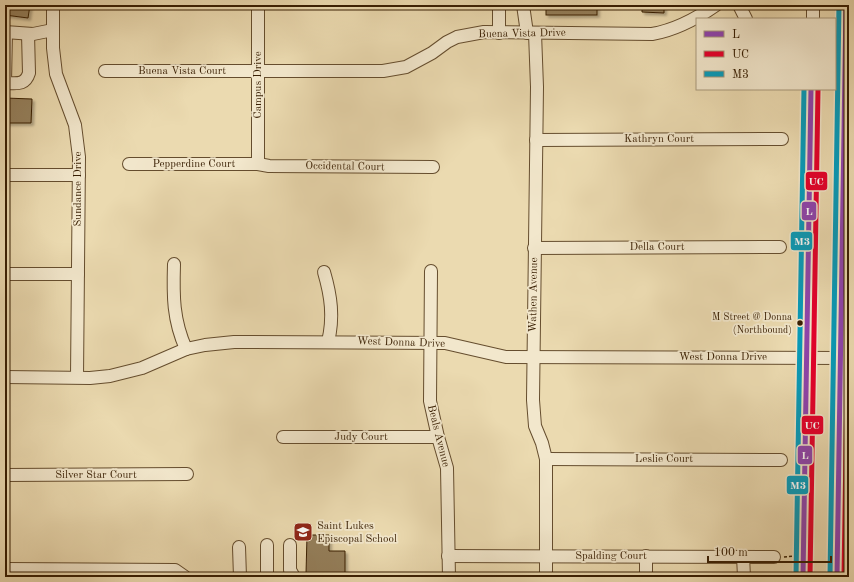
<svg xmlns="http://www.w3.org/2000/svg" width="854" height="582" viewBox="0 0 854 582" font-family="'Old Standard TT',serif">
	<defs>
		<filter id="shadow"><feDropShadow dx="2.5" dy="2.5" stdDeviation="1" flood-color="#0004"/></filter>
	</defs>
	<rect width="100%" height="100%" fill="#ebdab0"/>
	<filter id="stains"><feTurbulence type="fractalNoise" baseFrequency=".005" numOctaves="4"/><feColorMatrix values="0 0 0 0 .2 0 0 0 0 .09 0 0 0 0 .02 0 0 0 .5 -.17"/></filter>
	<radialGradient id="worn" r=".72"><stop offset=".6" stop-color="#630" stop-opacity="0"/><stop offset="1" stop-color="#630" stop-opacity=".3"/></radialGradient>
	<!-- building -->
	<g fill="#95805c" stroke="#381e02" filter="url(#shadow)">
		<polygon points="5,5 30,5 28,18 5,15"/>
		<rect x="546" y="5" width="51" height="10"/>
		<polygon points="642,5 664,5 664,13 642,12"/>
		<polygon points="5,98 32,99 31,123 5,123"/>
		<polygon points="307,535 329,535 329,551 345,551 345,577 336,577 336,574 306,574"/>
	</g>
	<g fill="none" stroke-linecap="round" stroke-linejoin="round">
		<defs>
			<g id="minor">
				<polyline points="53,5 53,48 56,74 75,125 79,157 77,377"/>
				<polyline points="258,5 258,164"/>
				<polyline points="523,5 527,33"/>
				<polyline points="739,5 746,19"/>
				<polyline points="813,19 813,5"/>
				<polyline points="5,32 33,34 53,30"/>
				<polyline points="499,33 499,5"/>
				<polyline points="535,33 537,87 533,400 535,426 542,443 546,459 546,577"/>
				<path d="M105 71H383L406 67 432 53 447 42 457 37 484 32 652 34C676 30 696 19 716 5"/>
				<polyline points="5,82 6,32"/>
				<path d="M5 83C16 83 25 86 29 73L28 34"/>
				<polyline points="536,140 782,139"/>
				<polyline points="129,164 258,164 269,166 433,167"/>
				<polyline points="5,175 79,175"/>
				<polyline points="534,248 780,247"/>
				<path d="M174 264C173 296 173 320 186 349"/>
				<polyline points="431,271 430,401 438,437 447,468 449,577"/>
				<path d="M324 272C331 296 334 317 328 342"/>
				<polyline points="5,274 78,274"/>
				<polyline points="5,377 90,378 110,376 142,368 186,349 205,345 234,342 445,343 506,357 849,358"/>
				<polyline points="283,437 438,437"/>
				<polyline points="546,459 781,460"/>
				<polyline points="5,475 187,474"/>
				<polyline points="290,545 290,570 294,577"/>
				<polyline points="239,547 240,577"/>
				<polyline points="448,556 774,557"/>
				<polyline points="646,556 646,577"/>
				<polyline points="743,556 744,577"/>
				<polyline points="5,569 175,570 185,577"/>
				<polyline points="267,577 267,545"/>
				<polyline points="803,577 811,89"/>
				<polyline points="837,577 846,5"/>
			</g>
		</defs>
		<!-- minor casing -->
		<use href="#minor" stroke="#654d2e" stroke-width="14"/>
		<!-- path -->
		<polyline stroke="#381e02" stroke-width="1.5" stroke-dasharray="3 2" stroke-linecap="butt" points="784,557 794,556"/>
		<!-- minor -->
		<use href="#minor" stroke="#f2e7cc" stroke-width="12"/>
		<defs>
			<g id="bus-1">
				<polyline points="803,577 811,89"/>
				<polyline points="837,577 846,5"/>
			</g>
			<g id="bus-2">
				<polyline points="810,577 818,89"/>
				<polyline points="844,577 849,259"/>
			</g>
			<g id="bus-3">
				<polyline points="796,577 804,89"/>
				<polyline points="830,577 839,5"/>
			</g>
		</defs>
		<!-- bus-1 casing -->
		<use href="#bus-1" stroke="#f2e7cc" stroke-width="8"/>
		<!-- bus-2 casing -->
		<use href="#bus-2" stroke="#f2e7cc" stroke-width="8"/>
		<!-- bus-3 casing -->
		<use href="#bus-3" stroke="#f2e7cc" stroke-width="8"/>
		<!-- bus-1 -->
		<use href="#bus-1" stroke="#8e44ad" stroke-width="5"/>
		<!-- bus-2 -->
		<use href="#bus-2" stroke="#e4002b" stroke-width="5"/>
		<!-- bus-3 -->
		<use href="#bus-3" stroke="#069bba" stroke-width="5"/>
	</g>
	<!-- icons -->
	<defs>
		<symbol id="school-square" viewBox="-11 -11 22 22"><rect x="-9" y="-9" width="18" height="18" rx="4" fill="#8f2418" stroke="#f2e7cc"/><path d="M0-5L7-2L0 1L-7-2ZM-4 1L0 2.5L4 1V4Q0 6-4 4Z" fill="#fff"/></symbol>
	</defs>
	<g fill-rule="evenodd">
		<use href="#school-square" x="292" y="521" width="22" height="22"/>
	</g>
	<!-- markers -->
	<circle fill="#381e02" stroke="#f2e7cc" stroke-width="1.5" cx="800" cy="323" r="3.5"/>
	<g text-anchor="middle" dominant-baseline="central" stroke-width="3.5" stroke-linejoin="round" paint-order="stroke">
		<!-- bus labels -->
		<g font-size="10" fill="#381e02" stroke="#f2e7cc" text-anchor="end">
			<text x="792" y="317">M Street @ Donna<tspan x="792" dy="13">(Northbound)</tspan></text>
		</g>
		<!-- street labels -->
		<g font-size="11" fill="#381e02" stroke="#f2e7cc">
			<text transform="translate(522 34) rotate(-1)">Buena Vista Drive</text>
			<text x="182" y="71">Buena Vista Court</text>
			<text transform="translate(258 85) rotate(-90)">Campus Drive</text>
			<text x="659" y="139">Kathryn Court</text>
			<text x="194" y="164">Pepperdine Court</text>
			<text transform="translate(345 167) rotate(1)">Occidental Court</text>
			<text transform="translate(78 189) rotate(-90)">Sundance Drive</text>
			<text x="657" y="247">Della Court</text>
			<text transform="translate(534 295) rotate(-89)">Wathen Avenue</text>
			<text transform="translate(401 343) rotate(2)">West Donna Drive</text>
			<text x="723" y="357">West Donna Drive</text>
			<text transform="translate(438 436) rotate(76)">Beals Avenue</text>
			<text x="361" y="437">Judy Court</text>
			<text x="664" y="459">Leslie Court</text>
			<text x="96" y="475">Silver Star Court</text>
			<text x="611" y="556">Spalding Court</text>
		</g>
		<!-- poi labels -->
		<g font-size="11" fill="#381e02" stroke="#f2e7cc" text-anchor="start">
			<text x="317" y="526">Saint Lukes<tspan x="317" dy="13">Episcopal School</tspan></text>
		</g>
	</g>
	<g stroke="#f2e7cc" stroke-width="1.5">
		<rect x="805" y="171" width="23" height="20" rx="4" fill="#e4002b"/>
		<rect x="801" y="201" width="16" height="20" rx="4" fill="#8e44ad"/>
		<rect x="790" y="231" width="23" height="20" rx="4" fill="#069bba"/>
		<rect x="801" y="415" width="23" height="20" rx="4" fill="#e4002b"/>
		<rect x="797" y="445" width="16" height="20" rx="4" fill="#8e44ad"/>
		<rect x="786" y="475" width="23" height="20" rx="4" fill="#069bba"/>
	</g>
	<g font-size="11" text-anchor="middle" font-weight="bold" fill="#fff">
		<text x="816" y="185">UC</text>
		<text x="809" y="215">L</text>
		<text x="802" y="245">M3</text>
		<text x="812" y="429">UC</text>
		<text x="805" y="459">L</text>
		<text x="798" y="489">M3</text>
	</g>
	<!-- margin -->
	<rect width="854" height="582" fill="none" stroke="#ebdab0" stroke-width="20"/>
	<rect x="6" y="6" width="842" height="570" fill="none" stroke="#381e02" stroke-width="2"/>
	<rect x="10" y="10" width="834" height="562" fill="none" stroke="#381e02"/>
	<!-- legend -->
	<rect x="696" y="18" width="140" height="72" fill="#f2e7cc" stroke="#a8977b"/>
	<rect x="704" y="31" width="20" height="6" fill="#8e44ad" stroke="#a8977b"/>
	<text x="732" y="38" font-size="12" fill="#381e02">L</text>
	<rect x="704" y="51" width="20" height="6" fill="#e4002b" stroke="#a8977b"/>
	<text x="732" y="58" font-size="12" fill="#381e02">UC</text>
	<rect x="704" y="71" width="20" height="6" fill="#069bba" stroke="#a8977b"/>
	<text x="732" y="78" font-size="12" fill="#381e02">M3</text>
	<!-- scale -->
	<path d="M708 556v6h123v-6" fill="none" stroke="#381e02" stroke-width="2"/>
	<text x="714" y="556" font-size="12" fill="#381e02" stroke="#f2e7cc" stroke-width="3" paint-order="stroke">100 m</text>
	<rect width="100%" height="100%" filter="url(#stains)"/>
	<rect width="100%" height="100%" fill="url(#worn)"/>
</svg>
